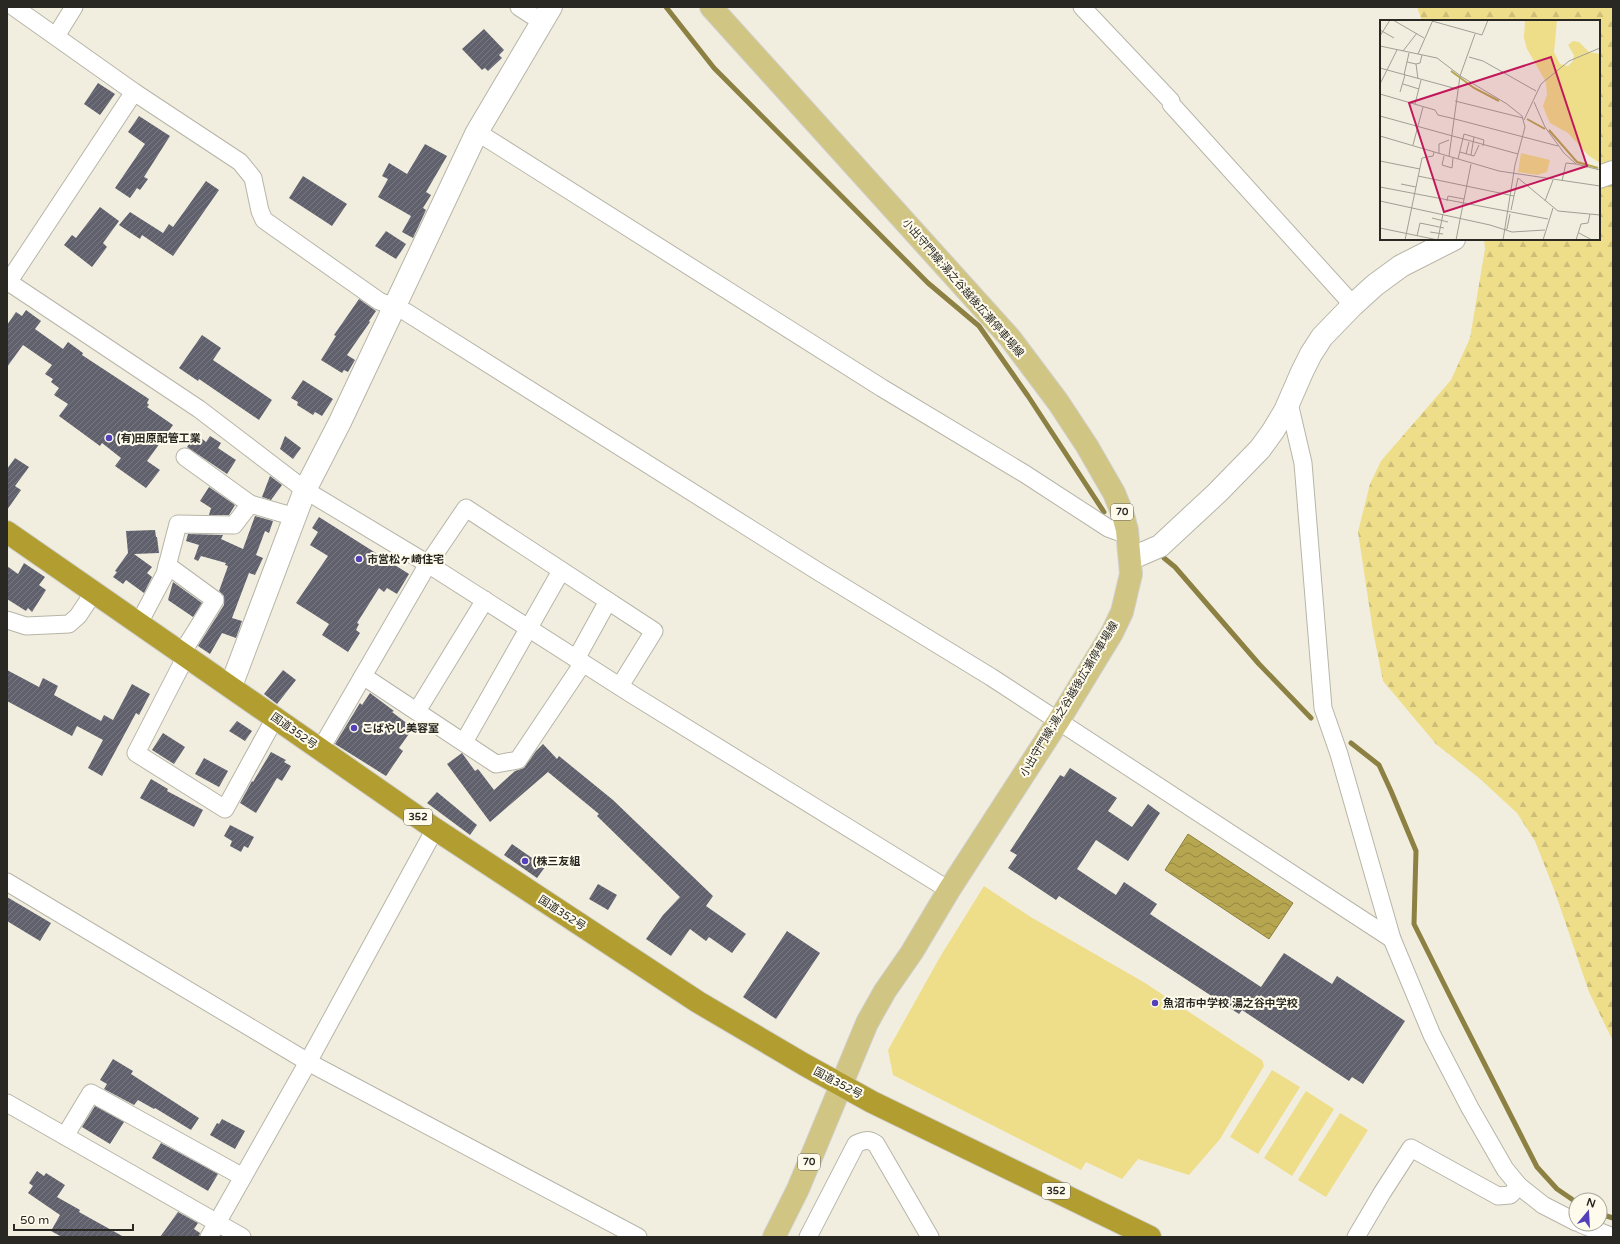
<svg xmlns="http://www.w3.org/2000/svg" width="1620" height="1244" viewBox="0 0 1620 1244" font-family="'Varela Round','Noto Sans JP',sans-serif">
	<defs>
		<pattern id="forest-firs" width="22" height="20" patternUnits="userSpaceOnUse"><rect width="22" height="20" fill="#eedd89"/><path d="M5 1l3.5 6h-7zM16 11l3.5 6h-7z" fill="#ccbe76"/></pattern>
		<pattern id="water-waves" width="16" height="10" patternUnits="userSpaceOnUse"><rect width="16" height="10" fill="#b7a650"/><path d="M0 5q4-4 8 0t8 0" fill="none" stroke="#958742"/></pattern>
		<pattern id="building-hatch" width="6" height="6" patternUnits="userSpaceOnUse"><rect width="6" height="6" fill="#60616d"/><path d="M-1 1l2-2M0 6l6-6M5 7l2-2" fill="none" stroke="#787881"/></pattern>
	</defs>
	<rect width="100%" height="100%" fill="#f1eee0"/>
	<!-- forest -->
	<polygon fill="url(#forest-firs)" points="1417,7 1613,7 1613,1041 1589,992 1555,892 1535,841 1517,813 1479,778 1436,744 1383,681 1373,631 1358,532 1370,484 1381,461 1451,380 1470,338 1485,249 1484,239 1599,239 1599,21 1422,21"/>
	<!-- pitch -->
	<g fill="#eedd89">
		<polygon points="984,886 1029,916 1145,983 1262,1060 1264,1066 1220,1139 1189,1175 1138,1159 1122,1179 1086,1162 1081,1170 893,1075 888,1050 940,957"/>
		<polygon points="1272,1070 1300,1087 1258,1154 1230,1137"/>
		<polygon points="1306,1091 1334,1109 1292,1176 1264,1158"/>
		<polygon points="1340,1113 1368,1130 1326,1197 1298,1180"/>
	</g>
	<!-- water -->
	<polygon fill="url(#water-waves)" stroke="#8c8042" points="1188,834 1293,903 1269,939 1165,870"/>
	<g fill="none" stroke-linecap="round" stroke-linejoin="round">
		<!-- stream -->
		<g stroke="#8c8042" stroke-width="5">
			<polyline points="666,7 714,68 928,283 979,326 1028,396 1104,512"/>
			<polyline points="1164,558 1175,567 1259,664 1311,718"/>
			<polyline points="1351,743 1379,765 1391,791 1416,851 1414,924 1449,994 1537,1167 1557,1189 1576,1202"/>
			<polyline points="1600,1214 1613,1218"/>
		</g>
	</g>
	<!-- building -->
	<g fill="url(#building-hatch)">
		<polygon points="484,29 504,50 499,55 502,58 488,71 485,68 482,70 462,49"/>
		<polygon points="98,83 115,94 100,115 84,104"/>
		<polygon points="139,116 170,136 144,177 148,179 140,190 137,188 130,198 115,188 145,144 128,132"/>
		<polygon points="425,144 447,156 426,192 431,195 423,208 426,210 413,238 402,232 411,216 378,197 388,179 382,176 389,163 407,174"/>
		<polygon points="303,176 347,204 332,226 289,198"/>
		<polygon points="206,181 219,190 173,256 142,235 140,239 119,225 130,212 163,233 169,224 173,227"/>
		<polygon points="100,207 119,221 103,243 107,247 92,267 64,245 72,235 76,238"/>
		<polygon points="386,231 406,244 396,259 375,246"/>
		<polygon points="359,299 376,311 369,321 370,322 347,355 355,360 348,372 344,370 342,373 321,360 336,336 334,335"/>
		<polygon points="26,310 41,321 35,329 63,349 68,342 83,353 82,355 149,399 147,403 149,405 147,407 173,425 147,461 160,470 146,488 115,466 121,458 102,443 100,446 59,416 68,404 54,395 59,388 51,382 53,379 45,374 52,365 23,345 7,367 7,325 16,312 22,316"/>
		<polygon points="202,335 221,348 213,360 272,400 259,420 199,379 198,381 179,368"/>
		<polygon points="303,380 333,399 322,416 315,412 313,415 297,405 298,402 291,398"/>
		<polygon points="196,434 206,442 210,436 221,443 218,448 236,460 227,474 187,447"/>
		<polygon points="285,436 301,448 293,459 280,449"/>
		<polygon points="15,458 29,467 15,486 21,490 7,510 7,469"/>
		<polygon points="270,476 282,485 271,500 262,497"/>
		<polygon points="209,487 235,505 229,515 209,515 211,508 200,501"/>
		<polygon points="255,516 273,521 269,533 265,531 256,555 263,558 255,575 249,573 232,618 242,621 236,638 222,633 210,654 198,646 224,605 224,596 219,591 228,566 225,565 226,563 201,556 198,561 194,559 199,545 186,541 188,534 223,535 221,539 243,549"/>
		<polygon points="319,517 409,574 397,594 387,588 384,592 379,588 357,623 359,624 356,630 360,633 348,652 322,635 329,624 296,603 328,556 310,545 318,532 312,528"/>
		<polygon points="155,530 156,537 157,537 159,553 134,554 152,567 147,573 152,577 144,593 126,580 123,584 113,577 117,572 115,571 128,553 126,531"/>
		<polygon points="24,563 45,577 39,585 46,590 32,612 28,608 26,611 7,599 7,566 18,574"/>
		<polygon points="173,582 202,603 193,617 168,600"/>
		<polygon points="7,670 39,687 43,678 58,686 54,695 101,721 104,715 113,720 132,684 150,694 139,715 136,713 102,776 88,768 103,740 77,726 72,736 7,701"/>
		<polygon points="283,670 296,680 277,704 264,694"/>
		<polygon points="370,693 394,711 392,712 413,728 399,748 403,751 386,776 335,744 360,703 362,705"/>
		<polygon points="237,721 252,731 245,741 229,731"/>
		<polygon points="163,733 185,747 174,764 152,750"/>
		<polygon points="543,744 557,759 559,756 613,800 713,896 706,906 746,934 732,953 709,937 706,941 690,929 671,956 646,939 663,915 680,897 597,816 599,814 548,772 490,822 447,764 462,753 475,771 478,769 494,790 515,771 524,768 536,751"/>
		<polygon points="271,752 286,760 284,762 291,766 282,781 277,778 256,813 240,803 252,781 253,782"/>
		<polygon points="204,758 228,771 219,787 195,774"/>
		<polygon points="1070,768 1117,798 1108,811 1132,827 1148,804 1160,813 1128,861 1096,840 1077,869 1116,895 1124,882 1157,904 1150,914 1261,987 1284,953 1332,984 1337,976 1405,1021 1363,1084 1352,1077 1349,1081 1242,1010 1239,1014 1059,896 1056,900 1008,868 1017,855 1010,851 1060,775 1064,777"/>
		<polygon points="151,779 168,789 167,791 203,810 194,827 140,798"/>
		<polygon points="437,792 477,825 470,835 427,803"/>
		<polygon points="230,825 254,837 248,848 244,846 241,852 230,846 232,841 224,836"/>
		<polygon points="512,844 545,867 537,878 504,855"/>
		<polygon points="598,884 617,895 608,910 589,899"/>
		<polygon points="7,897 51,923 40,941 7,921"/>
		<polygon points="787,931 820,953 776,1019 743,997"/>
		<polygon points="113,1059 133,1071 131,1074 199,1118 191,1130 155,1108 154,1109 138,1100 134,1105 104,1089 107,1084 100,1080"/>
		<polygon points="95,1106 124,1122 110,1144 82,1127"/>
		<polygon points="222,1119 245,1131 235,1149 210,1135 217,1123 219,1124"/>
		<polygon points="161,1143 218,1174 208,1191 152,1158"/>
		<polygon points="37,1171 44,1176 46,1173 65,1185 57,1197 80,1210 79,1212 124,1237 62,1237 51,1231 60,1215 28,1193 33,1186 29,1183"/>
		<polygon points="178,1212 198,1223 194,1229 200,1233 199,1237 160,1237"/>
	</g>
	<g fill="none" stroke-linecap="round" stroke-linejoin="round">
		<defs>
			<g id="street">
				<polyline points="14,7 134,92 240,162 253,178 260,211 264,220 379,301 406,312 819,572 991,677 1392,939"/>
				<polyline points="519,7 542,22"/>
				<polyline points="1082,7 1171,101 1171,104 1353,305"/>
				<polyline points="56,36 74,7"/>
				<polyline points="477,132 882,388 1025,474 1108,528 1119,532 1127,530"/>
				<polyline points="7,281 199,409 305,490 428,564 633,695 949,890"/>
				<polyline points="7,284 134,92"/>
				<polyline points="1289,403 1303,463 1323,708 1339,754 1392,939 1432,1035 1470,1108 1505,1169 1519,1186 1543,1205 1576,1222"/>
				<polyline points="185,457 250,504"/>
				<polyline points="167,565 215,600 182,653"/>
				<polyline points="7,620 26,626 69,624 78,616 94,592"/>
				<polyline points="139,623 165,574 178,524 234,525 250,504 295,517"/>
				<polyline points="186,656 136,753 225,809 275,718"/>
				<polyline points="576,659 608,601"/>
				<polyline points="363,676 496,764 518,760 583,663"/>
				<polyline points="417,711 485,600"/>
				<polyline points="464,742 561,571"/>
				<polyline points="320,750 428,564 466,508 654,631 620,686"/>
				<polyline points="7,882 308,1062 638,1237"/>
				<polyline points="7,1103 242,1237"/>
				<polyline points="65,1136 91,1093 243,1177"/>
				<polyline points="1581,1224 1613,1237"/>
				<polyline points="209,1237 308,1062 435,829"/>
				<path d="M808 1237 856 1144C864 1140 869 1139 876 1144L930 1237"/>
				<polyline points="1356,1237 1382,1193 1411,1148 1498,1196 1510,1195 1519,1186"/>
			</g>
			<g id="secondary">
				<polyline points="1599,177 1613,172"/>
				<polyline points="1130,559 1160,546 1217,493 1260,449 1273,431 1285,411 1302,372 1311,354 1322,337 1353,305 1375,285 1401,266 1454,239"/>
				<polyline points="231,686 305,490 340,422 477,132 551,7"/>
			</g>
			<polyline id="primary" points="711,7 1010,338 1058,402 1087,446 1114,493 1123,515 1127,530 1131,574 1122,612 1112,633 1059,720 949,890 912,952 885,991 867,1023 798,1189 774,1237"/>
			<polyline id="highway" points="7,532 435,829 698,1002 805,1065 872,1102 1150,1237"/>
		</defs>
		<!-- street casing -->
		<use href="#street" stroke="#b7b5a7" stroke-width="19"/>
		<!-- secondary casing -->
		<use href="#secondary" stroke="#b7b5a7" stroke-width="24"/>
		<!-- primary casing -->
		<use href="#primary" stroke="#d0d0ce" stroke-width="24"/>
		<!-- highway casing -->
		<use href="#highway" stroke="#d0d0ce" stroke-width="24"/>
		<!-- street -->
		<use href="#street" stroke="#fff" stroke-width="17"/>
		<!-- secondary -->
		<use href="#secondary" stroke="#fff" stroke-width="22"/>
		<!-- primary -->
		<use href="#primary" stroke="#d1c583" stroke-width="22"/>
		<!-- highway -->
		<use href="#highway" stroke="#b29e30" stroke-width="22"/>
	</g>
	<!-- markers -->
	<g fill="#5441b9" stroke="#fefbed" stroke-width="1.5">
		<circle cx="109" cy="438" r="4"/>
		<circle cx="359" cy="559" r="4"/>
		<circle cx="354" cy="728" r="4"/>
		<circle cx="525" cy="861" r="4"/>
		<circle cx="1155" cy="1003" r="4"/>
	</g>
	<g text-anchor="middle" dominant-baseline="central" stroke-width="4" stroke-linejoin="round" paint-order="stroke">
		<!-- shield labels -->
		<g fill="#fefbed" stroke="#69675f" stroke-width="1">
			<rect x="1111" y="504" width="22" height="16" rx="3"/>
			<rect x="404" y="809" width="28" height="16" rx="3"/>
			<rect x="798" y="1154" width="22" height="16" rx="3"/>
			<rect x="1042" y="1183" width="28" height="16" rx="3"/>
		</g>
		<g font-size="10" font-weight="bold" fill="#292822">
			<text x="1122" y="512">70</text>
			<text x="418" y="817">352</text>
			<text x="809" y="1162">70</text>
			<text x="1056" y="1191">352</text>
		</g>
		<!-- street labels -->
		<g font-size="11" fill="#292822" stroke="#fefbed">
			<text transform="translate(963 288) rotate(49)">小出守門線;湯之谷越後広瀬停車場線</text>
			<text transform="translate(1069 699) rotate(-59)">小出守門線;湯之谷越後広瀬停車場線</text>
			<text transform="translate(294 731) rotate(35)">国道352号</text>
			<text transform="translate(562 913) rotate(33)">国道352号</text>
			<text transform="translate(838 1083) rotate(28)">国道352号</text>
		</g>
		<!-- poi labels -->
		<g font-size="11" font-weight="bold" fill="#292822" stroke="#fefbed" text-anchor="start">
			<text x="117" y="438">(有)田原配管工業</text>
			<text x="367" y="559">市営松ヶ崎住宅</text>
			<text x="362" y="728">こばやし美容室</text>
			<text x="533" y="861">(株三友組</text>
			<text x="1163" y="1003">魚沼市中学校 湯之谷中学校</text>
		</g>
	</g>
	<!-- overview -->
	<g transform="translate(1380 20)">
		<rect width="220" height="220" fill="#f1eee0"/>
		<path d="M145 0H177L174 32 180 44 188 46 193 41 194 35 188 25 193 21 199 22 209 32 220 34V143L208 135 188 113 170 103 168 99 163 86 167 75 166 62 147 29 144 18Z" fill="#eedd89"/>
		<path d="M141 133 170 140 167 152 157 155 138 152Z" fill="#eedd89"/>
		<path fill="none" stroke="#b7a650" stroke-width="2" d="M71 51 94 68 119 81M147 99 165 109M169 110 197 142 218 148"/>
		<path fill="none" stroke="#a19f94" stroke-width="1" d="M13 0 44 18M52 1 102 15 108 0M0 10 14 18M0 16 10 0M0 26 57 38 82 57 127 84 142 96 145 107 135 145 123 220M23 31 37 13M38 34 53 0M89 37 103 41 156 71M27 42 36 44 38 59M36 44 40 43 42 35M0 48 77 69M24 55 29 33M0 64 17 30M23 64 39 69M20 72 25 55M0 74 55 90 58 95 71 98 178 126M75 81 143 98M154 82 165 107 184 133 196 144 220 150M35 84 41 60M0 96 138 134M144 100 161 64 189 41 220 28M0 116 119 151 220 166M33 125 43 87M80 132 94 136 99 125M59 133V124L69 120M86 134 89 122M91 135 94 117M64 136 62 145 72 148 73 138M69 136 80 56 95 14M78 139 84 114 104 120 103 126M0 141 40 149M38 156 134 176 138 158 178 191 220 195M182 161 186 143 196 144M21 164 36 167M0 167 168 199M0 181 110 205 132 212 165 210M67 181 68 176 84 179M165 181 173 160M131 190 134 176M52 198 68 202M0 208 58 220M124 210 127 209 130 194M50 212 63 214M199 213 212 220M37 216 40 203 64 208M58 219 63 194M25 220 42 138 53 136 54 132M76 220 91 144M163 220 173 188M196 220 201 204 208 203 210 194"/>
		<path fill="#c2185b" fill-opacity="0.15" stroke="#c2185b" stroke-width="2" d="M171 37 207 146 64 192 29 83Z"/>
		<rect width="220" height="220" fill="none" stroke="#292822" stroke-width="2"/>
	</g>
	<!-- border -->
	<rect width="1620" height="1244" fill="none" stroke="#292822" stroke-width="16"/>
	<!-- north arrow -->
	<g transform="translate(1588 1212) rotate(18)"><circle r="19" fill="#fefbed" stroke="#a9a79c"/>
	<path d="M0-3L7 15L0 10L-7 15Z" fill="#5441b9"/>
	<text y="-6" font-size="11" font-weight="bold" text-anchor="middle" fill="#292822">N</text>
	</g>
	<!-- scale -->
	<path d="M14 1224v6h119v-6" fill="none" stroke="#292822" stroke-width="2"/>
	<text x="20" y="1224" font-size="12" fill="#292822" stroke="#fefbed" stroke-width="3" paint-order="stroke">50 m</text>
</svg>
